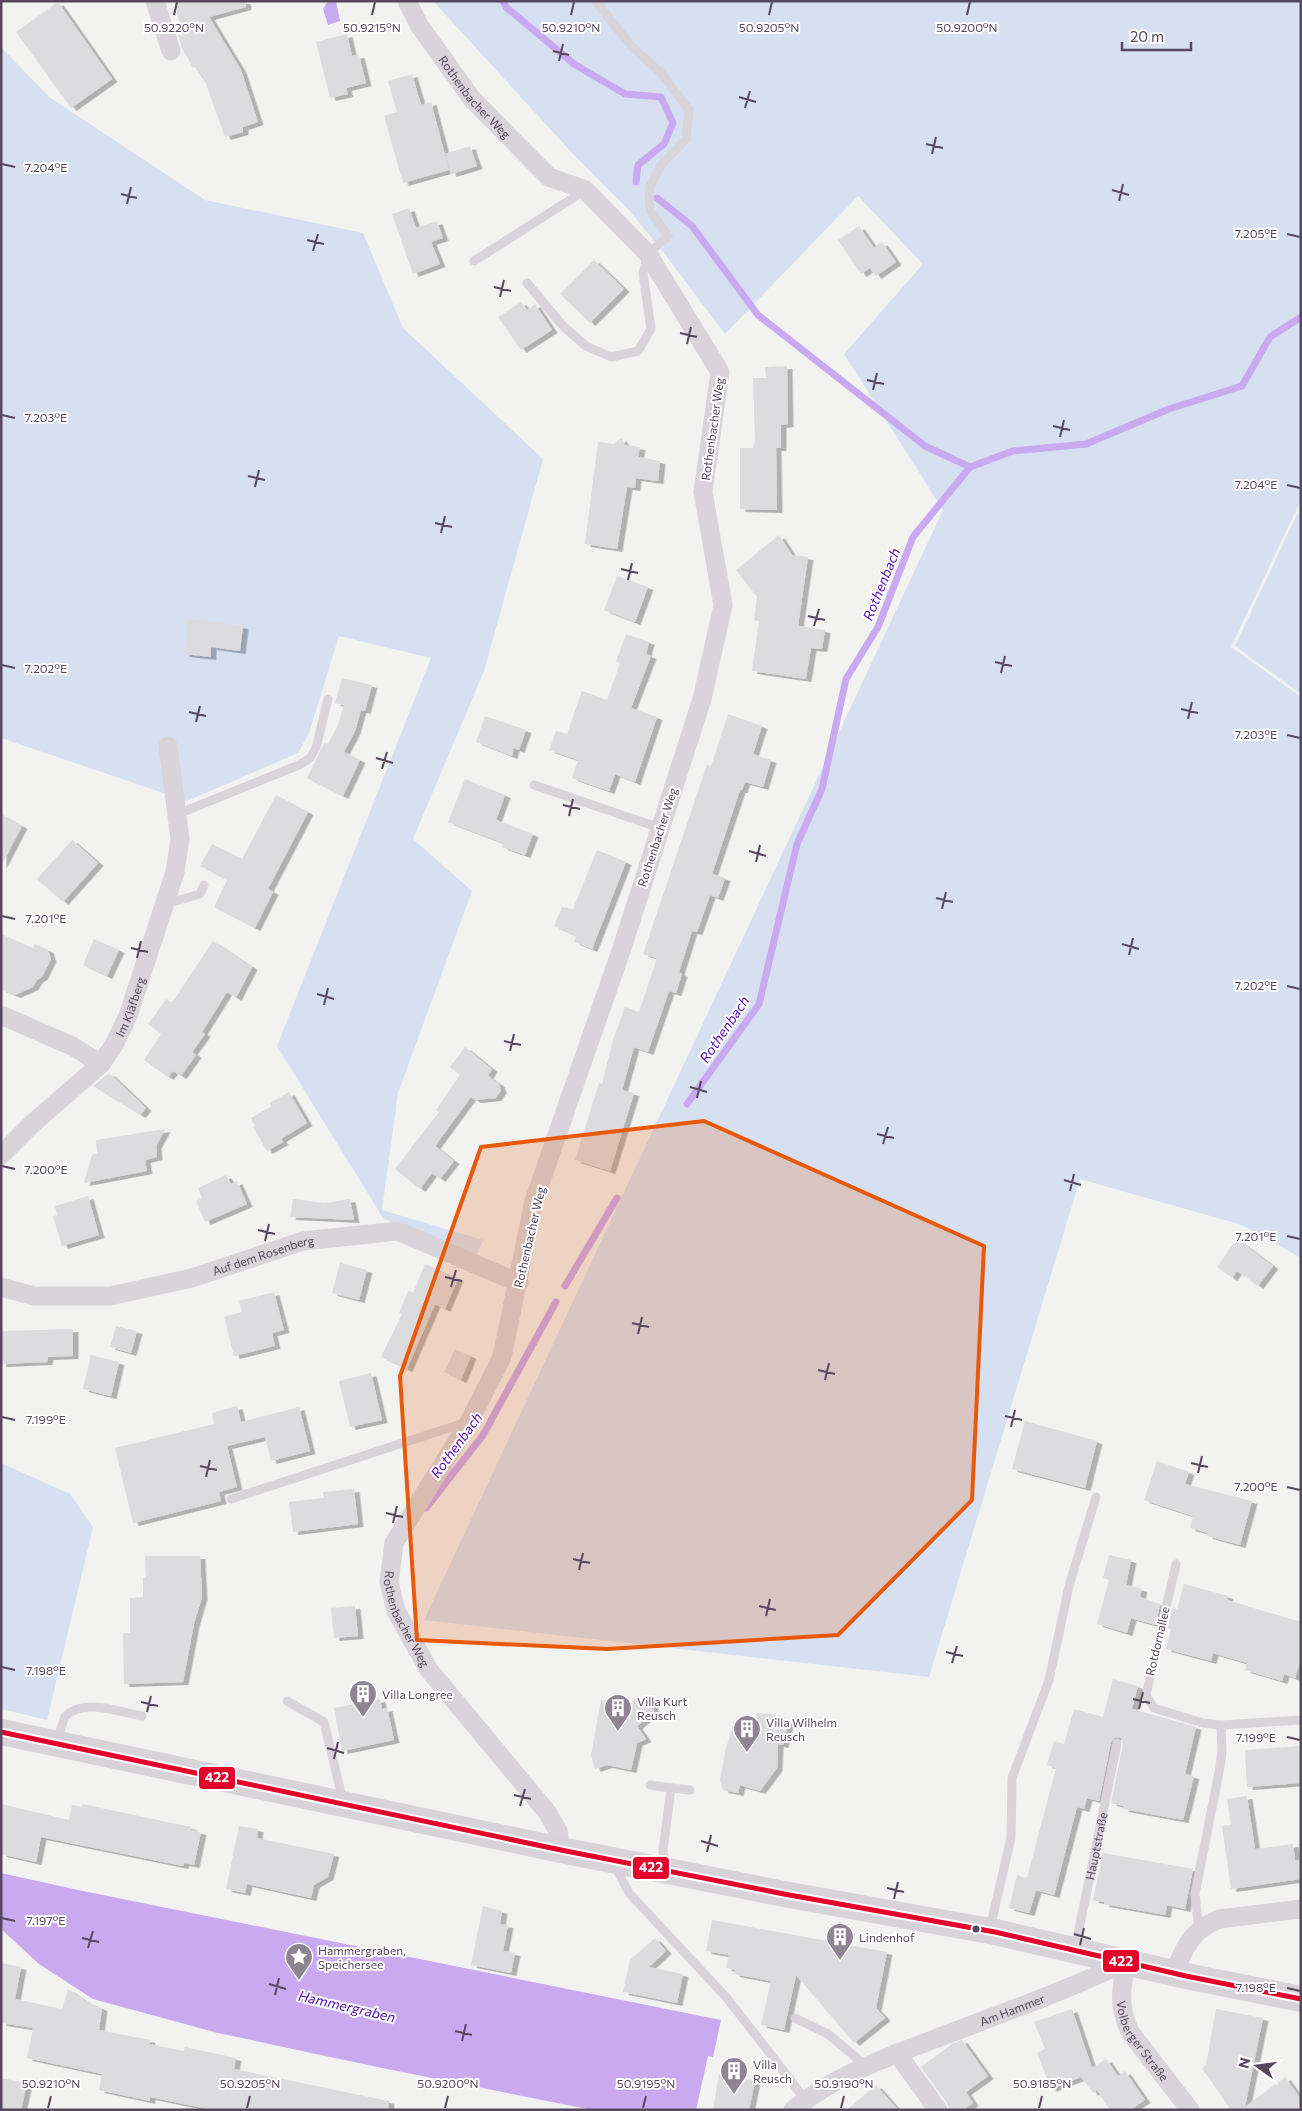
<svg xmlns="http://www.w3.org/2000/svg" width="1302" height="2111" viewBox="0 0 1302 2111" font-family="Commissioner,sans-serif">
	<defs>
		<filter id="shadow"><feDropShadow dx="5.5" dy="3" stdDeviation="0" flood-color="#0004"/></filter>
	</defs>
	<rect width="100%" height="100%" fill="#f2f2f1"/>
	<!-- green -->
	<g fill="#d6e0f1">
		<polygon points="433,1 1301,1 1301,500 1231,647 1301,697 1301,1258 1242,1225 1080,1179 929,1677 424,1620 943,510 844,354 923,264 858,196 725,334 664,253 628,209 574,155"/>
		<polygon points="1,47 49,97 205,200 363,233 403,328 543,459 484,671 413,839 472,891 398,1093 382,1210 483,1240 475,1259 383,1218 277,1046 431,658 339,636 309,733 298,753 187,801 1,738"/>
		<polygon points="1301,506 1301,694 1235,646"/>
		<polygon points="1,1463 70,1494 93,1527 47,1720 1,1709"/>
	</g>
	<!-- water -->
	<g fill="#c9aaf0">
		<polygon points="328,1 336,1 340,21 328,25 323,9"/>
		<polygon points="1,1873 83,1891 721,2020 713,2057 708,2056 696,2110 592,2110 382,2068 218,2033 93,1999 39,1964 1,1929"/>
	</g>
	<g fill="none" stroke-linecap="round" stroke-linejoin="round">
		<!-- stream -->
		<g stroke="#c9aaf0" stroke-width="7">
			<polyline points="503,1 506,7 574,64 625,94 661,97 673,123 664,144 638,165 636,182"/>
			<polyline points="657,198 692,226 758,315 925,446 970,467 913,537 878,627 846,679 822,789 797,844 759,1004 687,1104"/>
			<polyline points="970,467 1013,451 1086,444 1169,409 1242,386 1270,337 1301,317"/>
			<polyline points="565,1286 617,1198"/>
			<polyline points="426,1508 483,1435 556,1302"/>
		</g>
	</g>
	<!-- building -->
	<g fill="#dcdbdd" filter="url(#shadow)">
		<polygon points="174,1 245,1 246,7 209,17 241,70 258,122 243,127 243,132 225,137 206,84 195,67 193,68 182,48 178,35 183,36"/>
		<polygon points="58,2 112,79 71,108 16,32"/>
		<polygon points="347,34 352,56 359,55 366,83 346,88 348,94 330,98 316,42"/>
		<polygon points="412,74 421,105 431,102 449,170 403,183 384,116 397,112 388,81"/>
		<polygon points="470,146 477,166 451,174 445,154"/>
		<polygon points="409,208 416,228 437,221 443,238 431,242 440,264 413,274 392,214"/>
		<polygon points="859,226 874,248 882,242 896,262 876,276 870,268 861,274 838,240"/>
		<polygon points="594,260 624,289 590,323 560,294"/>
		<polygon points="521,302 527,310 535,304 552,330 521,350 498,317"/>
		<polygon points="787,366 788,424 781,425 781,448 776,448 777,510 740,509 740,448 753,448 755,438 753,378 766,378 765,367"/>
		<polygon points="621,438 625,445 640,447 638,457 660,461 658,481 636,478 635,488 627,487 617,549 585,544 598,442 614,444"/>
		<polygon points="779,535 792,555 808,557 798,626 825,630 822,649 811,648 806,679 752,671 759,621 754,620 757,597 736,570"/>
		<polygon points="617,576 648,587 635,622 604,610"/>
		<polygon points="188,619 243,626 240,651 211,647 211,657 184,654"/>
		<polygon points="626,634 649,642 646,654 651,656 631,708 657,717 635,782 615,774 609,791 572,778 578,760 549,750 556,731 567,734 582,691 607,700 620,663 616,661"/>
		<polygon points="342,678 372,685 365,711 361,710 355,731 344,752 360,760 343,796 307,778 324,743 328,744 338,725 344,705 335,703"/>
		<polygon points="728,714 762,726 753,754 771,760 763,787 745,782 742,790 740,790 712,874 725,878 718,898 710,895 697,932 692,931 679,972 682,974 676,993 669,991 648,1052 634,1047 622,1090 634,1093 610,1171 575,1160 599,1083 602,1084 613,1040 625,1007 639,1012 657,958 643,954 707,765 711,766"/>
		<polygon points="485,716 526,730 519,750 514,748 512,756 476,742"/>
		<polygon points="465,779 505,795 496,820 533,834 525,855 502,847 503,843 448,822"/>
		<polygon points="276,795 308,812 268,889 273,892 255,928 214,907 227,880 200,866 212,844 242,859"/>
		<polygon points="1,814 22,826 1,866"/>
		<polygon points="72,840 98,863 63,902 37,879"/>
		<polygon points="597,850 626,862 592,949 574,942 576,936 554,926 562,907 573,909"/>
		<polygon points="1,934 33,948 35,944 48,950 51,959 42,977 37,980 33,987 15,995 1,989"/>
		<polygon points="94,939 119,950 107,976 83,965"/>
		<polygon points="213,941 252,967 236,998 227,992 202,1032 205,1034 192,1052 196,1055 181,1076 173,1071 168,1077 144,1060 161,1034 148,1024 166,999 172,1003"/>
		<polygon points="465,1047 492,1069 488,1076 499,1084 501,1090 496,1098 475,1100 471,1097 435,1146 454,1161 440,1179 432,1173 420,1189 395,1169 439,1112 436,1110 460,1075 450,1067"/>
		<polygon points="109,1073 146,1108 140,1115 93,1086"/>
		<polygon points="289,1092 307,1123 281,1139 283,1142 267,1151 253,1127 255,1126 251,1118 272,1106 270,1103"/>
		<polygon points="165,1129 156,1146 157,1157 145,1160 147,1171 84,1183 92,1155 97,1153 96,1140"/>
		<polygon points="226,1175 231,1184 237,1181 247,1204 205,1222 196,1201 202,1198 198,1188"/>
		<polygon points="88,1196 99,1235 62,1246 53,1216 57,1215 55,1206"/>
		<polygon points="293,1199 325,1203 350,1199 354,1220 290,1217"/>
		<polygon points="1237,1239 1273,1266 1258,1286 1237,1271 1232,1278 1217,1267"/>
		<polygon points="340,1263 367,1270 359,1300 332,1293"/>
		<polygon points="425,1264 458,1278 445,1309 435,1304 407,1369 381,1357 402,1314 399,1313 408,1291 413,1293"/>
		<polygon points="274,1292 284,1330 272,1333 275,1346 234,1356 224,1317 242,1312 239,1301"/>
		<polygon points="116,1326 137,1331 131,1353 110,1347"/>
		<polygon points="73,1329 73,1356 48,1357 47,1362 1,1364 1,1331"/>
		<polygon points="455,1349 471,1356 461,1380 444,1372"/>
		<polygon points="91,1355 119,1362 111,1396 83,1389"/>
		<polygon points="371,1373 382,1420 350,1427 339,1381"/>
		<polygon points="237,1406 241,1422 299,1407 310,1451 271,1461 265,1437 227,1446 237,1487 219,1492 221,1501 133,1523 115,1448 214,1424 212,1413"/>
		<polygon points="1025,1421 1097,1441 1085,1488 1012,1469"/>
		<polygon points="1157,1461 1189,1472 1185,1484 1252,1501 1240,1545 1207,1536 1208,1533 1190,1528 1193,1516 1144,1500"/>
		<polygon points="354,1489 358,1524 293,1532 289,1502 324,1498 323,1492"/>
		<polygon points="1109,1555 1131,1560 1126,1585 1142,1589 1140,1597 1160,1604 1156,1625 1131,1618 1127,1633 1097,1624 1109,1580 1103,1578"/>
		<polygon points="145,1556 200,1556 202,1597 194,1624 183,1682 124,1684 123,1633 130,1633 130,1598 143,1597 143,1577 146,1578"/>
		<polygon points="1184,1584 1228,1596 1227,1600 1301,1622 1301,1659 1295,1678 1284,1674 1282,1681 1245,1670 1247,1663 1213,1653 1211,1661 1166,1649 1171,1629 1168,1628 1172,1608 1177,1609"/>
		<polygon points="355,1606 358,1636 334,1638 331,1608"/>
		<polygon points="1113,1679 1138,1686 1132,1709 1196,1727 1185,1774 1194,1776 1183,1820 1123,1809 1124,1806 1111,1803 1123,1744 1121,1738 1115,1737 1111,1742 1099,1801 1087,1798 1084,1809 1077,1807 1054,1895 1036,1890 1029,1913 1009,1908 1017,1875 1027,1878 1056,1768 1047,1765 1054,1741 1064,1744 1074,1709 1103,1717"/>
		<polygon points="635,1696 652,1701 654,1712 637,1726 646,1739 637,1743 631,1770 607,1765 595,1769 591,1755 601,1700 632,1707"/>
		<polygon points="380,1699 382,1709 387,1708 394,1740 342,1751 334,1708"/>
		<polygon points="757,1713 774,1714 779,1720 789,1720 783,1745 778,1744 777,1768 760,1791 740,1785 738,1793 723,1790 720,1780 725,1752 733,1725 755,1731"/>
		<polygon points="1301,1746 1301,1783 1247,1787 1245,1750"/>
		<polygon points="1247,1796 1255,1849 1293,1844 1295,1860 1301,1860 1301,1879 1231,1889 1222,1826 1231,1825 1227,1799"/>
		<polygon points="1,1804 69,1820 72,1805 82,1807 82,1804 191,1827 191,1830 201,1832 194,1865 184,1863 183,1866 41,1837 36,1862 1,1854"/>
		<polygon points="239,1826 258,1829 257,1838 334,1854 328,1877 314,1885 311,1898 247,1884 245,1893 226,1889"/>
		<polygon points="1103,1853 1193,1869 1185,1909 1167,1905 1165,1915 1104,1904 1104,1902 1093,1900"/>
		<polygon points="483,1906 502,1911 500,1924 508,1925 503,1951 515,1953 511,1973 471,1965"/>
		<polygon points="712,1920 887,1952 876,2008 885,2018 854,2043 796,1975 784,2030 761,2025 771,1981 734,1974 735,1970 726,1968 729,1955 706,1951"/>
		<polygon points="655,1938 666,1951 649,1967 683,1974 677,2003 623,1992 630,1960"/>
		<polygon points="1,1963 21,1967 15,1999 62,2009 68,1989 89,2003 102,2008 99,2030 150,2040 149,2044 184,2051 185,2047 236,2058 234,2069 389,2101 388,2110 213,2110 150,2097 150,2101 99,2090 102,2074 27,2058 33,2028 1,2023"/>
		<polygon points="1072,2009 1092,2068 1106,2059 1118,2076 1125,2071 1145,2100 1130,2110 1110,2110 1097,2090 1093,2093 1081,2077 1051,2089 1037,2053 1045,2049 1034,2022"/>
		<polygon points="1216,2009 1263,2018 1245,2107 1285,2077 1301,2099 1301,2110 1231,2110 1202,2068 1206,2065"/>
		<polygon points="962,2040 988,2076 966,2092 973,2103 963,2110 949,2110 947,2103 921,2067 952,2044"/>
		<polygon points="719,2074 755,2081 749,2110 713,2110"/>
		<polygon points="1,2078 27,2083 21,2110 1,2110"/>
		<polygon points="876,2085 898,2110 847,2110"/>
	</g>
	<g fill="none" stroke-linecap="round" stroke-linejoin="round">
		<!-- lane -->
		<g stroke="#d8d4d9" stroke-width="9">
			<polyline points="474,261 584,191"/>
			<polyline points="527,283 563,326 586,346 611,357 638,351 651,329 643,273 648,254 668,236 650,210 649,188 661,165 686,139 689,110 661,73 631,46 596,1"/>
			<polyline points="534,785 660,828"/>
			<polyline points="178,814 299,765 310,758 316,748 328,699"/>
			<polyline points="166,904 200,894 204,885"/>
			<polyline points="231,1499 467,1422"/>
			<polyline points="1176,1564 1146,1695 1154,1708 1203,1723 1221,1725 1222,1751 1220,1767 1195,1894 1199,1930"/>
			<polyline points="287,1701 324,1722 343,1801"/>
			<polyline points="1221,1725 1301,1720"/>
			<path d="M57 1741 65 1716C85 1698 119 1712 142 1716"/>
			<polyline points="650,1785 671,1788"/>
			<polyline points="615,1866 629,1893 726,1997 786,2074 805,2100"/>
			<polyline points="665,1869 663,1850 671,1788 690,1790"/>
			<polyline points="990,1928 1011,1838 1012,1778 1049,1680 1069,1586 1096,1497"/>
			<path id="s1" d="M1075 1949 1117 1743"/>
			<polyline points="795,2018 828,2034 865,2065"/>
		</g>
		<!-- street -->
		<g stroke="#d8d4d9" stroke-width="19">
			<polyline points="155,1 171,51"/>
			<path id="s2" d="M407 1 419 25 472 99 549 177 585 190 648 254 720 372 703 492 723 605 702 699 622 948 534 1201 502 1357 469 1422 394 1543 389 1582 396 1611 429 1670 547 1812 558 1831 561 1850"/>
			<polyline points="1,1015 72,1046 101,1064"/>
			<path id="s3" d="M1 1155 32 1124 101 1064 115 1043 128 1016 175 872 180 839 168 746"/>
			<path id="s4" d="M1 1287 34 1296H110L192 1278 303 1241 398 1231 519 1283"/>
			<path id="s5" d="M1126 1962C1121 1990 1118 2005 1130 2032L1190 2110"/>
			<path d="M1174 1974C1184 1947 1191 1931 1219 1919L1301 1909"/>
			<polyline points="897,2053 938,2110"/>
			<path id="s6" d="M793 2110C834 2076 883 2059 932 2040 997 2015 1063 1992 1126 1962"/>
		</g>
		<!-- secondary -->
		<polyline stroke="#d7d3d8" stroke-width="26" points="1,1732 561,1850 784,1894 995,1932 1186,1976 1301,1999"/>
		<defs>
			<polyline id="bus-1" points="1,1732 561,1850 784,1894 995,1932 1186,1976 1301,1999"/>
		</defs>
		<!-- bus-1 casing -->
		<use href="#bus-1" stroke="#fff" stroke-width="9"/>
		<!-- bus-1 -->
		<use href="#bus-1" stroke="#e4002b" stroke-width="5"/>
	</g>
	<!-- marked area -->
	<path fill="#e8590c" fill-opacity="0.2" stroke="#e8590c" stroke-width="4" stroke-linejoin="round" d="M704 1121 984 1246 972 1500 838 1635 607 1649 417 1640 400 1376 481 1147Z"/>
	<!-- ticks -->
	<path fill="none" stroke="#58485f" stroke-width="2" d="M174 15 177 2M372 15 375 2M571 15 574 2M769 15 772 2M967 15 970 2M553 51 569 55M559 61 563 44M739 97 756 102M745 108 750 91M926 144 943 148M932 154 936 137M2 164 15 167M1112 190 1129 195M121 194 137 198M1119 201 1123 184M127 204 131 187M1287 234 1300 237M307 240 324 244M313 251 318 234M494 287 511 291M500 297 504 280M680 333 697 337M687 344 691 327M867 380 884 384M873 390 877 373M2 415 15 418M1053 426 1070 430M1060 437 1064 420M248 476 265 480M1287 485 1300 488M255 487 259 470M435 523 452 527M441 533 445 516M621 569 638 573M628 580 632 563M808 616 825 620M814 626 819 609M995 662 1012 666M2 665 15 668M1001 673 1005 656M1181 709 1198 713M189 712 206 716M1188 719 1192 702M196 722 200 706M1287 735 1300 738M376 758 393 763M382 769 387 752M563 805 580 809M569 816 573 799M749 851 766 856M756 862 760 845M936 898 953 902M942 909 946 892M2 916 15 919M1122 944 1139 949M131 948 148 952M1129 955 1133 938M137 958 141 941M1287 986 1300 989M317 994 334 999M324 1005 328 988M504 1041 521 1045M510 1051 514 1034M690 1087 707 1092M697 1098 701 1081M877 1134 894 1138M883 1144 888 1127M2 1166 15 1169M1064 1180 1081 1185M1070 1191 1074 1174M258 1230 275 1234M1287 1236 1300 1239M265 1241 269 1224M445 1277 462 1281M451 1287 456 1270M632 1323 649 1327M638 1334 642 1317M818 1370 835 1374M825 1380 829 1363M1005 1416 1022 1420M2 1417 15 1420M1011 1427 1015 1410M1191 1463 1208 1467M200 1466 217 1470M1198 1473 1202 1456M206 1477 210 1460M1287 1487 1300 1490M386 1513 403 1517M393 1523 397 1506M573 1559 590 1563M579 1570 583 1553M759 1606 776 1610M766 1616 770 1599M946 1652 963 1656M952 1663 957 1646M2 1667 15 1670M1133 1699 1150 1703M141 1702 158 1706M1139 1709 1143 1692M147 1712 151 1696M1287 1737 1300 1740M327 1748 344 1753M334 1759 338 1742M514 1795 531 1799M520 1806 525 1789M701 1841 718 1846M707 1852 711 1835M887 1888 904 1892M894 1899 898 1882M2 1918 15 1921M1074 1934 1091 1939M82 1938 99 1942M1080 1945 1084 1928M88 1948 93 1931M269 1984 286 1989M1287 1988 1300 1991M275 1995 279 1978M455 2031 472 2035M462 2041 466 2024M48 2108 51 2096M247 2108 250 2096M445 2108 448 2096M643 2108 646 2096M841 2108 844 2096M1039 2108 1042 2096"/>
	<!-- icons -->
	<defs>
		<symbol id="building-pin" viewBox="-11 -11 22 30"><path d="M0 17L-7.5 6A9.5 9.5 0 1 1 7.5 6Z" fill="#8e8492" stroke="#fff"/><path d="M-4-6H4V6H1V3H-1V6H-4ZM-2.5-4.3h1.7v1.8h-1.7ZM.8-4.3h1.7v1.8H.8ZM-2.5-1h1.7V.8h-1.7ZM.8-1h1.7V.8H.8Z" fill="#fff"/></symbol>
		<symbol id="sight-pin" viewBox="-11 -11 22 30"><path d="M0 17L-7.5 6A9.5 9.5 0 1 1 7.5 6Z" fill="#8e8492" stroke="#fff"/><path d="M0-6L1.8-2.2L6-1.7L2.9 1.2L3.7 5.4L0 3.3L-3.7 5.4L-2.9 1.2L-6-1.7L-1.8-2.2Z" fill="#fff"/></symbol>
	</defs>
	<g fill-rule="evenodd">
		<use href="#building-pin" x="347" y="1678" width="32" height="43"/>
		<use href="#building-pin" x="602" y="1692" width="32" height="43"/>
		<use href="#building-pin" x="731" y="1713" width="32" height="43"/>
		<use href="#building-pin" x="824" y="1921" width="32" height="43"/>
		<use href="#sight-pin" x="283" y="1941" width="32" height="43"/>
		<use href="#building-pin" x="718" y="2055" width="32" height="43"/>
	</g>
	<!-- markers -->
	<circle fill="#58485f" stroke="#fff" stroke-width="2" cx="976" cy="1929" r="4.5"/>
	<g text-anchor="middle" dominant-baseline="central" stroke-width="4" stroke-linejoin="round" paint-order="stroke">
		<!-- street labels -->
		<g font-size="12" fill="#58485f" stroke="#fff">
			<text stroke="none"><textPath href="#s2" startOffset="118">Rothenbacher Weg</textPath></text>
			<text transform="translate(712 429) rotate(-82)">Rothenbacher Weg</text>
			<text transform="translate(657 837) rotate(-72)">Rothenbacher Weg</text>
			<text stroke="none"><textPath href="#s3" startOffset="200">Im Kläfberg</textPath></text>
			<text transform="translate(529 1237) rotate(-77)">Rothenbacher Weg</text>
			<text stroke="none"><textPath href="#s4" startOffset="269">Auf dem Rosenberg</textPath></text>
			<text stroke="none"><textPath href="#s2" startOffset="1810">Rothenbacher Weg</textPath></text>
			<text transform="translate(1157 1641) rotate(-77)">Rotdornallee</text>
			<text stroke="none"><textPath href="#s1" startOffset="105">Hauptstraße</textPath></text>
			<text stroke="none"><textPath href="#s6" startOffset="242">Am Hammer</textPath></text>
			<text stroke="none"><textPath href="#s5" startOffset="85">Volberger Straße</textPath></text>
		</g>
		<!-- poi labels -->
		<g font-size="12" fill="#58485f" stroke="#fff" text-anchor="start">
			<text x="382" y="1694">Villa Longree</text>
			<text x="637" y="1701">Villa Kurt<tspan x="637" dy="14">Reusch</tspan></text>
			<text x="766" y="1722">Villa Wilhelm<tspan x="766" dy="14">Reusch</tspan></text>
			<text x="859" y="1937">Lindenhof</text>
			<text x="318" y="1950">Hammergraben,<tspan x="318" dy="14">Speichersee</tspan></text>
			<text x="753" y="2064">Villa<tspan x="753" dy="14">Reusch</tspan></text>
		</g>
		<!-- water labels -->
		<g font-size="14" font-style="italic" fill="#5509b0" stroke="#fff">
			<text transform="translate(881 584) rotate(-68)">Rothenbach</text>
			<text transform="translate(724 1029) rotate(-56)">Rothenbach</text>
			<text transform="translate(456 1445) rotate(-54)">Rothenbach</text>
			<text transform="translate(347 2006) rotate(13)">Hammergraben</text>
		</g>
	</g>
	<g font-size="12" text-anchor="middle" fill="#58485f" stroke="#fff" stroke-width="4" stroke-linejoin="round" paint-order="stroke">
		<text x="174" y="32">50.9220°N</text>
		<text x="372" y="32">50.9215°N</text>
		<text x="571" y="32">50.9210°N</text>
		<text x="769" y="32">50.9205°N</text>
		<text x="967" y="32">50.9200°N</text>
		<text x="46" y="172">7.204°E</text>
		<text x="1256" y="238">7.205°E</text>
		<text x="46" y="422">7.203°E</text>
		<text x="1256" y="489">7.204°E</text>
		<text x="46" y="673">7.202°E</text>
		<text x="1256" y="739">7.203°E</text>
		<text x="46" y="923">7.201°E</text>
		<text x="1256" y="990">7.202°E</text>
		<text x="46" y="1174">7.200°E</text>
		<text x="1256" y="1241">7.201°E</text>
		<text x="46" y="1424">7.199°E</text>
		<text x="1256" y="1491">7.200°E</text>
		<text x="46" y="1675">7.198°E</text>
		<text x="1256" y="1742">7.199°E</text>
		<text x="46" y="1925">7.197°E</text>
		<text x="1256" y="1992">7.198°E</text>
		<text x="51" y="2088">50.9210°N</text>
		<text x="250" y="2088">50.9205°N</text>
		<text x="448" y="2088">50.9200°N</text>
		<text x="646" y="2088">50.9195°N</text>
		<text x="844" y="2088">50.9190°N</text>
		<text x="1042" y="2088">50.9185°N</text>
	</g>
	<g stroke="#fff" stroke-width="2">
		<rect x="198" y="1766" width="38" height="24" rx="5" fill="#e4002b"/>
		<rect x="632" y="1856" width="38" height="24" rx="5" fill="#e4002b"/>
		<rect x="1102" y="1949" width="38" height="24" rx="5" fill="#e4002b"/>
	</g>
	<g font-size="14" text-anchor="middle" font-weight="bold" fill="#fff">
		<text x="217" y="1782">422</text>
		<text x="651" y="1872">422</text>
		<text x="1121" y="1966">422</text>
	</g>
	<!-- border -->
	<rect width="1302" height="2111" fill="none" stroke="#58485f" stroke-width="5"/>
	<!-- north arrow -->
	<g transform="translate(1257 2066) rotate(284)" stroke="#ffffff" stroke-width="4" paint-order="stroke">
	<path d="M0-4L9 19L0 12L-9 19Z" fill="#58485f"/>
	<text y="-8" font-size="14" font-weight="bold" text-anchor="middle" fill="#58485f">N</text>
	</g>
	<!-- scale -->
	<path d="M1122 42v8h69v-8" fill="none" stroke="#58485f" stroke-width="2.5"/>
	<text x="1130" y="42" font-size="15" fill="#58485f" stroke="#ffffff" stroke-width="4" paint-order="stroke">20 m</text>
</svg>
